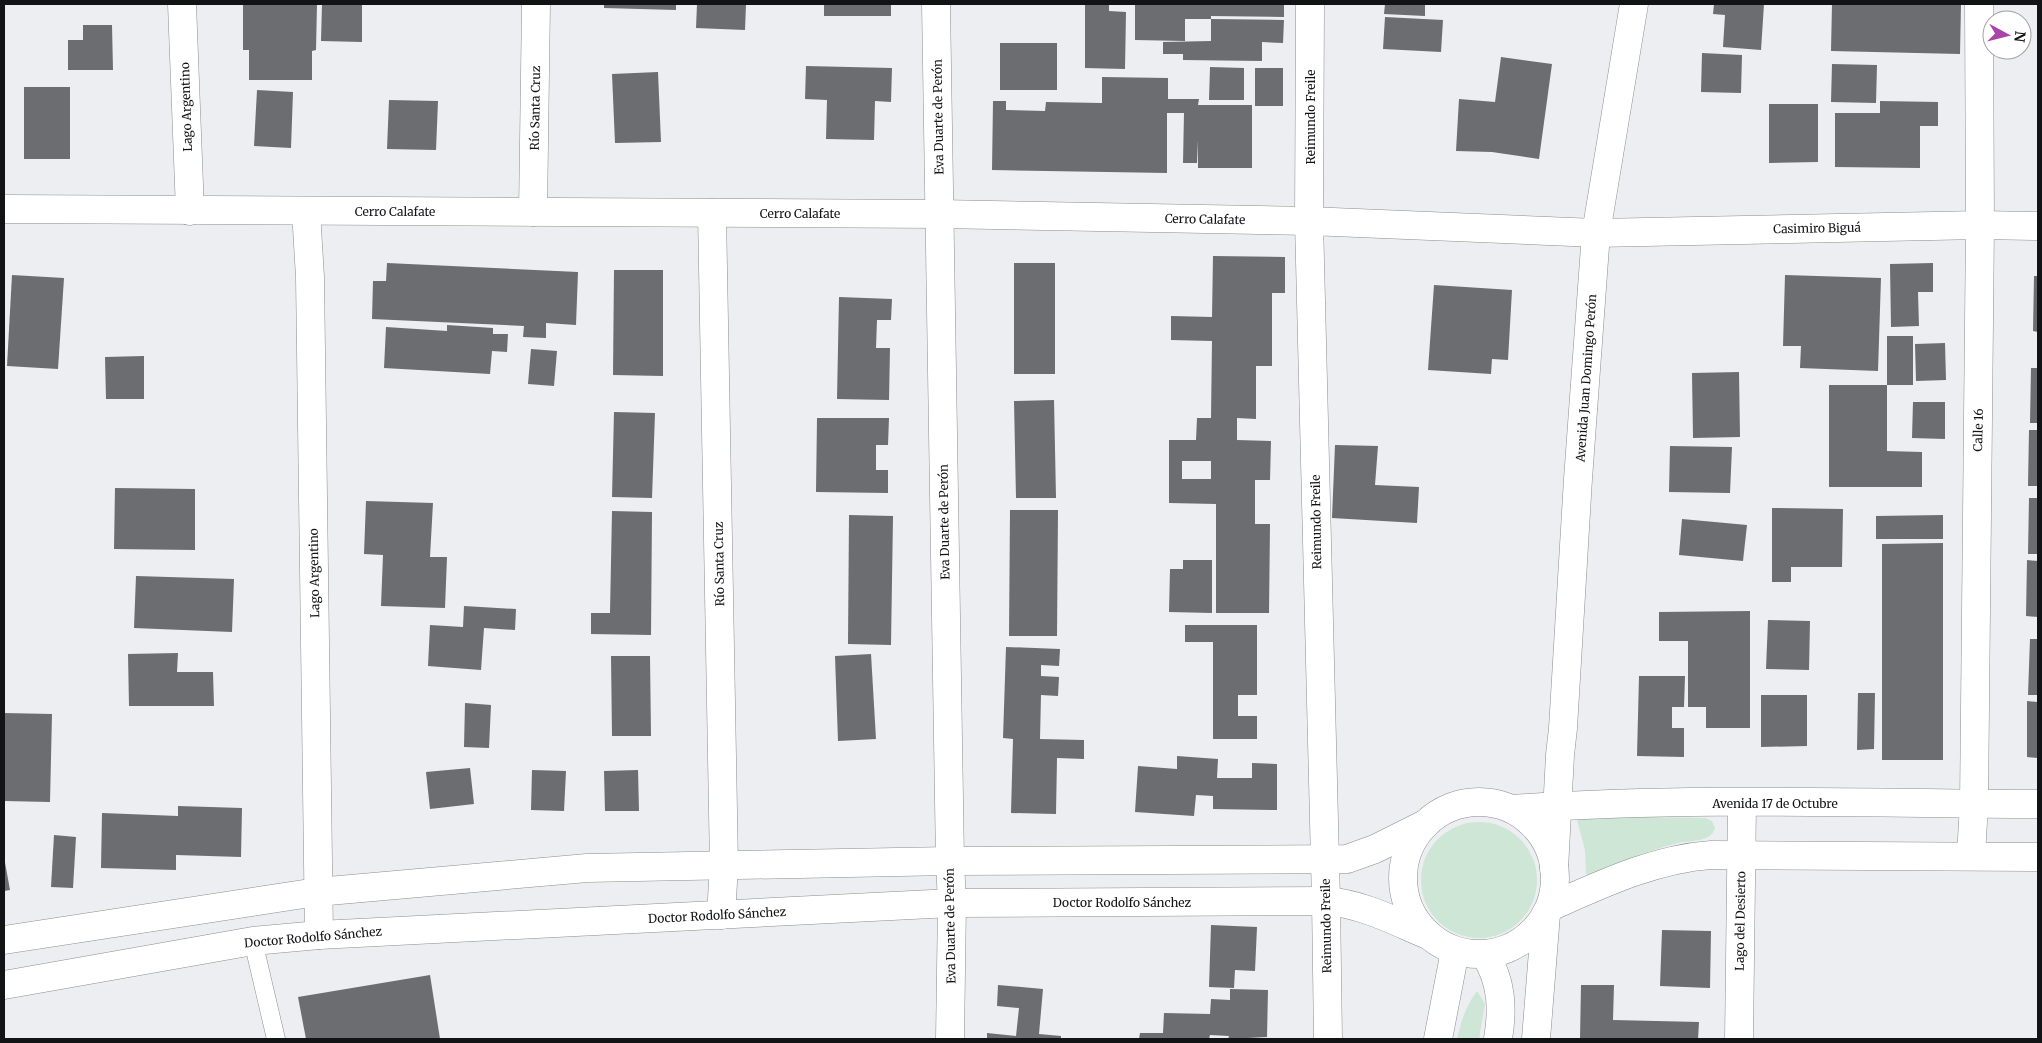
<svg xmlns="http://www.w3.org/2000/svg" width="2042" height="1043" viewBox="0 0 2042 1043" font-family="Merriweather,serif">
	<rect width="100%" height="100%" fill="#eceef2"/>
	<!-- green -->
	<g fill="#cde6d5">
		<path d="M1586 816 1705 818 1712 821 1715 828C1711 843 1690 840 1678 843 1647 850 1618 864 1589 876L1586 873 1585 850 1577 820Z"/>
		<circle cx="1479" cy="880" r="58"/>
		<path d="M1477 991 1485 1004 1479 1039H1457C1461 1021 1466 1006 1477 991Z"/>
	</g>
	<!-- building -->
	<g fill="#6b6d70" fill-rule="evenodd">
		<polygon points="243,4 317,4 316,50 312,51 312,80 249,80 249,50 243,50"/>
		<polygon points="322,4 362,4 362,42 321,41"/>
		<polygon points="604,4 676,4 676,10 604,8"/>
		<polygon points="697,4 746,4 745,30 696,28"/>
		<rect x="824" y="4" width="67" height="12"/>
		<polygon points="1085,4 1109,4 1109,11 1126,12 1125,69 1085,68"/>
		<polygon points="1135,4 1284,4 1284,17 1211,16 1211,19 1284,20 1283,43 1262,42 1262,61 1183,60 1183,54 1163,54 1163,42 1211,41 1211,19 1185,19 1185,41 1135,40"/>
		<polygon points="1385,4 1425,4 1425,16 1384,14"/>
		<polygon points="1714,4 1764,4 1761,50 1723,47 1725,15 1713,14"/>
		<polygon points="1832,4 1961,4 1960,54 1831,51"/>
		<polygon points="1385,17 1443,20 1441,52 1383,49"/>
		<polygon points="83,25 112,25 113,70 68,70 68,40 83,40"/>
		<rect x="1000" y="43" width="57" height="47"/>
		<polygon points="1702,53 1742,55 1741,93 1701,92"/>
		<polygon points="1501,57 1552,64 1539,159 1492,152 1456,151 1459,99 1495,102"/>
		<polygon points="1832,64 1877,65 1876,103 1831,102"/>
		<polygon points="806,66 892,68 891,102 875,101 874,140 826,139 827,100 805,99"/>
		<polygon points="1210,67 1244,68 1244,100 1209,100"/>
		<rect x="1255" y="68" width="28" height="38"/>
		<polygon points="658,72 661,142 615,143 612,74"/>
		<polygon points="1102,77 1168,78 1168,99 1199,99 1198,105 1252,105 1252,168 1198,168 1198,140 1197,163 1183,163 1184,113 1167,113 1167,173 992,170 993,101 1006,101 1006,110 1045,111 1046,102 1102,103"/>
		<rect x="24" y="87" width="46" height="72"/>
		<polygon points="257,90 293,92 291,148 254,146"/>
		<polygon points="389,100 438,101 436,150 387,149"/>
		<polygon points="1880,101 1938,102 1938,126 1920,126 1920,168 1835,167 1835,113 1880,113"/>
		<polygon points="1769,104 1818,104 1818,162 1769,163"/>
		<path d="M1213 256 1285 257V293H1272V366H1256V419L1237 418V440L1271 441 1270 480H1255V524H1270L1269 613H1216V504L1169 503V440H1196L1197 418H1211L1212 341 1171 340V316L1212 317ZM1182 461H1211V479H1182Z"/>
		<polygon points="387,263 578,272 576,325 546,323 546,338 523,337 524,326 372,319 373,281 386,281"/>
		<rect x="1014" y="263" width="41" height="111"/>
		<polygon points="1933,263 1933,292 1918,292 1919,326 1891,327 1890,264"/>
		<polygon points="614,270 663,270 663,376 613,375"/>
		<polygon points="12,275 64,278 58,369 7,366"/>
		<polygon points="1785,275 1881,278 1878,371 1800,368 1801,346 1783,346"/>
		<polygon points="2034,276 2038,276 2038,332 2033,331"/>
		<polygon points="1434,285 1512,290 1508,360 1492,359 1491,374 1428,370"/>
		<polygon points="839,297 892,299 891,320 877,320 876,348 890,348 889,400 837,399"/>
		<polygon points="447,325 493,328 493,334 508,334 507,352 492,351 490,374 384,368 386,327 447,331"/>
		<rect x="1887" y="336" width="26" height="49"/>
		<polygon points="1945,343 1946,380 1916,381 1915,344"/>
		<polygon points="531,349 557,351 554,386 528,384"/>
		<polygon points="144,356 144,399 106,399 105,357"/>
		<polygon points="2031,368 2038,368 2038,423 2030,423"/>
		<polygon points="1739,372 1740,437 1693,438 1692,373"/>
		<polygon points="1829,385 1887,385 1887,451 1922,452 1922,487 1829,487"/>
		<polygon points="1054,400 1056,498 1016,498 1014,401"/>
		<polygon points="1913,402 1945,402 1945,439 1912,438"/>
		<polygon points="614,412 655,413 652,498 612,497"/>
		<polygon points="817,418 889,418 888,445 876,445 876,470 888,470 888,493 816,492"/>
		<polygon points="2029,430 2038,430 2038,486 2028,486"/>
		<polygon points="1335,445 1378,446 1375,485 1419,487 1417,523 1332,518"/>
		<polygon points="1670,446 1732,447 1730,493 1669,492"/>
		<polygon points="115,488 195,489 195,550 114,549"/>
		<polygon points="2029,498 2038,498 2038,554 2028,554"/>
		<polygon points="366,501 433,503 430,557 447,557 445,608 381,606 383,555 364,554"/>
		<polygon points="1772,508 1843,509 1842,567 1791,567 1791,582 1772,582"/>
		<polygon points="1010,510 1058,510 1057,636 1009,636"/>
		<polygon points="612,511 652,512 651,635 591,634 591,613 610,613"/>
		<polygon points="849,515 893,516 891,645 848,644"/>
		<polygon points="1943,515 1943,539 1876,539 1876,516"/>
		<polygon points="1682,519 1747,525 1743,561 1679,555"/>
		<polygon points="1943,543 1943,760 1882,760 1882,544"/>
		<polygon points="1183,560 1212,560 1212,613 1169,612 1170,569 1183,569"/>
		<polygon points="2027,560 2038,561 2038,617 2026,616"/>
		<polygon points="136,576 234,579 232,632 134,628"/>
		<polygon points="464,606 516,609 515,630 484,628 481,670 428,666 430,625 463,627"/>
		<polygon points="1750,611 1750,728 1706,728 1706,707 1688,707 1688,641 1659,641 1659,612"/>
		<polygon points="1768,620 1810,621 1809,670 1766,669"/>
		<polygon points="1185,625 1257,625 1257,695 1238,695 1238,716 1257,716 1257,739 1213,739 1213,642 1185,642"/>
		<polygon points="2030,639 2038,639 2038,695 2028,695"/>
		<polygon points="1006,647 1060,649 1059,666 1041,665 1041,676 1059,677 1058,696 1041,695 1040,739 1084,740 1084,759 1057,758 1056,814 1011,813 1013,739 1003,738"/>
		<polygon points="178,653 177,672 213,672 214,706 129,706 128,654"/>
		<polygon points="871,654 876,739 838,741 835,656"/>
		<polygon points="611,656 650,656 651,736 612,736"/>
		<polygon points="1639,676 1685,676 1684,707 1672,707 1672,728 1684,728 1684,757 1637,756"/>
		<polygon points="1858,693 1875,693 1874,749 1857,750"/>
		<polygon points="1761,695 1807,695 1807,746 1761,747"/>
		<polygon points="2027,701 2038,702 2038,758 2027,757"/>
		<polygon points="465,703 491,705 489,748 464,747"/>
		<polygon points="4,713 52,714 50,802 4,801"/>
		<polygon points="1177,756 1218,759 1217,778 1252,778 1252,763 1277,764 1277,810 1213,809 1213,796 1196,795 1194,816 1135,812 1138,766 1177,769"/>
		<polygon points="470,768 474,804 430,809 426,772"/>
		<polygon points="532,770 566,771 564,811 531,810"/>
		<polygon points="638,770 639,811 605,811 604,771"/>
		<polygon points="178,806 242,808 241,857 176,855 176,870 101,868 102,813 178,816"/>
		<polygon points="54,835 76,837 73,888 51,887"/>
		<polygon points="4,857 10,890 4,891"/>
		<polygon points="1211,925 1257,927 1255,971 1235,970 1234,988 1209,987"/>
		<polygon points="1662,930 1711,931 1710,988 1660,986"/>
		<polygon points="430,975 440,1039 306,1039 298,997"/>
		<polygon points="998,985 1043,989 1039,1034 1061,1036 1061,1039 987,1039 987,1033 1016,1036 1019,1008 997,1006"/>
		<polygon points="1581,985 1614,985 1613,1020 1699,1022 1698,1039 1580,1039"/>
		<polygon points="1230,989 1268,990 1267,1037 1228,1039 1229,1036 1210,1035 1209,1039 1139,1039 1140,1033 1163,1033 1164,1013 1210,1014 1211,999 1230,1000"/>
	</g>
	<g fill="none" stroke-linecap="round" stroke-linejoin="round">
		<defs>
			<polyline id="lane" points="253,941 276,1039"/>
			<g id="street">
				<polyline points="182,4 190,211"/>
				<polyline points="936,4 950,861 952,903 950,1039"/>
				<polyline points="1310,4 1309,221 1326,901 1328,1039"/>
				<polyline points="4,209 940,214 1309,221 1596,233 1980,225 2038,226"/>
				<polyline points="306,211 310,277 319,935"/>
				<polyline points="533,212 536,4"/>
				<polyline points="712,213 724,866 721,915"/>
				<polyline points="1971,856 1974,804 1980,225 1979,4"/>
				<polyline points="1739,1039 1742,803"/>
			</g>
			<g id="secondary">
				<circle cx="1479" cy="878" r="76"/>
				<path d="M1512 809C1685 797 1864 803 2038 804"/>
				<polyline points="1554,869 1560,755 1563,728 1578,479 1596,233 1634,4"/>
				<path d="M1550 907C1602 884 1654 859 1711 855L2038 857"/>
				<polyline points="4,940 317,892 587,868 950,861 1347,859 1375,849 1425,824"/>
				<path d="M1485 955C1502 981 1503 1009 1498 1039"/>
				<path d="M4 985 253 941 319 935 952 903 1326 901C1363 904 1394 921 1428 935"/>
				<polyline points="1438,1039 1455,951"/>
				<polyline points="1536,1039 1546,914"/>
			</g>
		</defs>
		<!-- lane casing -->
		<use href="#lane" stroke="#8b8d90" stroke-width="19"/>
		<!-- street casing -->
		<use href="#street" stroke="#8b8d90" stroke-width="29"/>
		<!-- secondary casing -->
		<use href="#secondary" stroke="#8b8d90" stroke-width="29"/>
		<!-- lane -->
		<use href="#lane" stroke="#fff" stroke-width="18"/>
		<!-- street -->
		<use href="#street" stroke="#fff" stroke-width="28"/>
		<!-- secondary -->
		<use href="#secondary" stroke="#fff" stroke-width="28"/>
	</g>
	<g text-anchor="middle" dominant-baseline="central" stroke-width="4" stroke-linejoin="round" paint-order="stroke">
		<!-- street labels -->
		<g font-size="12" fill="#121315" stroke="#fff">
			<text transform="translate(186 107) rotate(-92)">Lago Argentino</text>
			<text transform="translate(535 108) rotate(-89)">Río Santa Cruz</text>
			<text transform="translate(938 117) rotate(-91)">Eva Duarte de Perón</text>
			<text transform="translate(1310 117) rotate(-90)">Reimundo Freile</text>
			<text x="395" y="211">Cerro Calafate</text>
			<text x="800" y="213">Cerro Calafate</text>
			<text transform="translate(1205 219) rotate(1)">Cerro Calafate</text>
			<text transform="translate(1817 228) rotate(-1)">Casimiro Biguá</text>
			<text transform="translate(1586 378) rotate(-86)">Avenida Juan Domingo Perón</text>
			<text transform="translate(1978 430) rotate(-89)">Calle 16</text>
			<text transform="translate(944 522) rotate(-91)">Eva Duarte de Perón</text>
			<text transform="translate(1316 522) rotate(-91)">Reimundo Freile</text>
			<text transform="translate(719 564) rotate(-91)">Río Santa Cruz</text>
			<text transform="translate(314 573) rotate(-91)">Lago Argentino</text>
			<text x="1775" y="803">Avenida 17 de Octubre</text>
			<text x="1122" y="902">Doctor Rodolfo Sánchez</text>
			<text transform="translate(717 915) rotate(-3)">Doctor Rodolfo Sánchez</text>
			<text transform="translate(1740 921) rotate(-89)">Lago del Desierto</text>
			<text transform="translate(950 926) rotate(-91)">Eva Duarte de Perón</text>
			<text transform="translate(1326 926) rotate(-91)">Reimundo Freile</text>
			<text transform="translate(313 937) rotate(-5)">Doctor Rodolfo Sánchez</text>
		</g>
	</g>
	<!-- border -->
	<rect width="2042" height="1043" fill="none" stroke="#121315" stroke-width="10"/>
	<!-- north arrow -->
	<g transform="translate(2007 35) rotate(97)"><circle r="24" fill="#ffffff" stroke="#a0a1a1"/>
	<path d="M0-4L9 19L0 12L-9 19Z" fill="#a944a9"/>
	<text y="-8" font-size="14" font-weight="bold" text-anchor="middle" fill="#121315">N</text>
	</g>
</svg>
